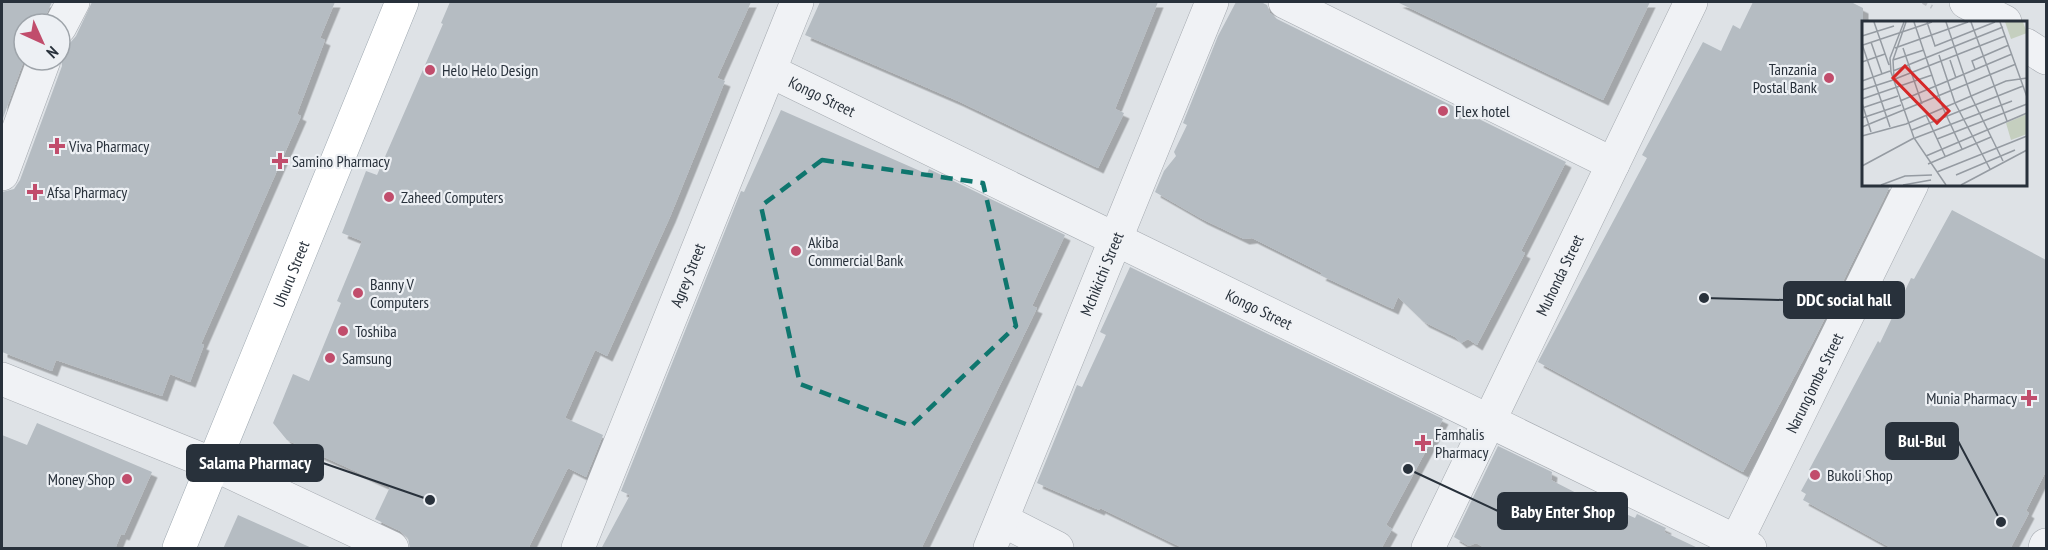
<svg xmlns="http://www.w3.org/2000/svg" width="2048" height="550" viewBox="0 0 2048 550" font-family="'PT Sans Narrow',sans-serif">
	<defs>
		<filter id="shadow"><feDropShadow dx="5.5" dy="5.5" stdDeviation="0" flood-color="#0004"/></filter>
	</defs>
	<rect width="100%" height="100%" fill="#dee2e6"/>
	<!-- building -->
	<g fill="#b5bcc2" filter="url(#shadow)">
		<polygon points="2,2 52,2 42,24 24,24 24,60 2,121"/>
		<polygon points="92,2 335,2 320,38 325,40 297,114 301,116 201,344 204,345 190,382 170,374 162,396 56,360 52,371 2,352 2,192 14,189 20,180 62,66 60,46 70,43 76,36"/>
		<polygon points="450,2 751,2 717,78 725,81 670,217 607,356 595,350 565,418 603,435 586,477 568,468 528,549 410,549 408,538 400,531 375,519 390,487 287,440 273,423 293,374 309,381 341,303 337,301 362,241 342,233 366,171 377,175 443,24 441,23"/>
		<polygon points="820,2 1158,2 1115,109 1124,113 1098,168 958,101 805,35"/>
		<polygon points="1236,2 1261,2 1267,5 1270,13 1277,19 1566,162 1521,251 1525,253 1477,345 1468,339 1461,343 1455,337 1424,322 1398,297 1393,309 1320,275 1322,273 1252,238 1244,239 1202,219 1155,192 1164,171 1176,156 1174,152 1187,125 1183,123 1218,36"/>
		<polygon points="1397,2 1650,2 1603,100"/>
		<polygon points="1753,2 1851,2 1863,8 1863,184 1891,184 1815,338 1743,472 1538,362 1647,158 1642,155 1703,42 1721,51 1733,25 1740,29"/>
		<polygon points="781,110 927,174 929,169 1065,235 1032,306 1037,308 921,549 601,549 630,495 621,491 741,191 744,192"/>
		<polygon points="1952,210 2046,260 2046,471 2026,511 2029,513 2010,549 1893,549 1803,500 1806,494 1801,491 1812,471 1809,470 1878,341 1880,343 1911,278 1914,279"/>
		<polygon points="1130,267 1443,419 1386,525 1392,529 1381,549 1185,549 1100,508 1099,510 1037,483 1077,385 1082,387 1106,335 1100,332"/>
		<polygon points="37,423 152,472 124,535 121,534 115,549 2,549 2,435 27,445"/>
		<polygon points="1498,446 1552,472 1551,480 1625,518 1626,514 1635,518 1637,514 1666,528 1664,532 1700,549 1487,549 1476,543 1469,546 1454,537"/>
		<polygon points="238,515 314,549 223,549"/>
	</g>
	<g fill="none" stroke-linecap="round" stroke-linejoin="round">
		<defs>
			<g id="minor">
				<polyline points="1285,2 1613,164"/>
				<polyline points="1966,2 2005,22"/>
				<polyline points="60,27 73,2"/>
				<polyline points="2026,45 2046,58"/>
				<path id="s1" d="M770 71 1750 548"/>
				<polyline points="2,174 44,60"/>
				<polyline points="2,379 213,464 392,548"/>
				<polyline points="1002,520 1057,548"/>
				<path id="s2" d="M578 548 797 2"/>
				<path id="s3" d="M990 548 1212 2"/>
				<path id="s4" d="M1428 548 1691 2"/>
				<path id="s5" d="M1733 548 1912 184"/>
				<polyline points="2045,548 2046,545"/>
			</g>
			<g id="major">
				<path id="s6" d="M179 548 402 2"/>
			</g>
		</defs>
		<!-- minor casing -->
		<use href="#minor" stroke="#a4a9af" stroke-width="34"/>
		<!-- major casing -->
		<use href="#major" stroke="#9ea8b0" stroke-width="34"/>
		<!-- path -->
		<polyline stroke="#bcc0c5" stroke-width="4" stroke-dasharray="4.5 4.5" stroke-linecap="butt" points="1923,2 1932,7"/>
		<!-- minor -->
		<use href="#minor" stroke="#f0f2f5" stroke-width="33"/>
		<!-- major -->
		<use href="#major" stroke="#fff" stroke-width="33"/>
	</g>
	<!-- marked area -->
	<path fill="none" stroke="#0f766e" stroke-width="4.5" stroke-dasharray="12 8" stroke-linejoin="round" d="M822 160 983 183 1016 326 911 426 800 384 761 206Z"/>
	<!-- markers -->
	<g fill="#c14d6c" stroke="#edf0f4" stroke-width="2">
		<circle cx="430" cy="70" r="6"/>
		<circle cx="1829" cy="78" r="6"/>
		<circle cx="1443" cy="111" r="6"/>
		<path d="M54 137h6v6h6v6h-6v6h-6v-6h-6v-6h6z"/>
		<path d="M277 152h6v6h6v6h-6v6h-6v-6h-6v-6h6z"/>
		<path d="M32 183h6v6h6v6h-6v6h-6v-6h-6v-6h6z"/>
		<circle cx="389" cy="197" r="6"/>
		<circle cx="796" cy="251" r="6"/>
		<circle cx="358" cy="293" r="6"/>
		<circle cx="343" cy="331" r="6"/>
		<circle cx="330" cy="358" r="6"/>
		<path d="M2026 389h6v6h6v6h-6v6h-6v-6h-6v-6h6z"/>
		<path d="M1420 434h6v6h6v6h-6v6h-6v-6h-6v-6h6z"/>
		<circle cx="1815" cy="475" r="6"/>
		<circle cx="127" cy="479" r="6"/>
	</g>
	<g text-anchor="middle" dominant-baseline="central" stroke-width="4.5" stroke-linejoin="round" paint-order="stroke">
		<!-- poi labels -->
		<g font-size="16" fill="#28313b" stroke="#edf0f4" text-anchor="start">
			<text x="1817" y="69" text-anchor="end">Tanzania<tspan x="1817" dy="18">Postal Bank</tspan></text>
			<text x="442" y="70">Helo Helo Design</text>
			<text x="1455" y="111">Flex hotel</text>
			<text x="69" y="146">Viva Pharmacy</text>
			<text x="292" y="161">Samino Pharmacy</text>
			<text x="47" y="192">Afsa Pharmacy</text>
			<text x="401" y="197">Zaheed Computers</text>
			<text x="808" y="242">Akiba<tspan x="808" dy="18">Commercial Bank</tspan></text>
			<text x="370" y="284">Banny V<tspan x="370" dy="18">Computers</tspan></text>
			<text x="355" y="331">Toshiba</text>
			<text x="342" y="358">Samsung</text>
			<text x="2017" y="398" text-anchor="end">Munia Pharmacy</text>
			<text x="1435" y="434">Famhalis<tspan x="1435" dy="18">Pharmacy</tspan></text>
			<text x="1827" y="475">Bukoli Shop</text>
			<text x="115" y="479" text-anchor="end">Money Shop</text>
		</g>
		<!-- street labels -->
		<g font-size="16" fill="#28313b" stroke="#edf0f4">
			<text stroke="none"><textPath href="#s1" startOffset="58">Kongo Street</textPath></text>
			<text stroke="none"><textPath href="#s6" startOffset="296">Uhuru Street</textPath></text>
			<text stroke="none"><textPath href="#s2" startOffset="294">Agrey Street</textPath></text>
			<text stroke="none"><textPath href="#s3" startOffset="296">Mchikichi Street</textPath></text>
			<text stroke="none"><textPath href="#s4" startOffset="303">Muhonda Street</textPath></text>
			<text stroke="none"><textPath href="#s1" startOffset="544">Kongo Street</textPath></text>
			<text stroke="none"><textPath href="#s5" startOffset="184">Narung'ombe Street</textPath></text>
		</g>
	</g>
	<!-- overview -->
	<g transform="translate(1862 21)">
		<rect width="165" height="165" fill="#dee2e6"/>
		<path d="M143 1H161L165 12 149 18ZM165 93V113L149 119 144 102Z" fill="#c5cfbf"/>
		<path fill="none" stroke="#959ba2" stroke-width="1.5" d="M12 1 27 44M42 1 28 37 29 51 52 117 84 164M52 1 81 87 100 128M65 1 73 25 133 1M84 1 109 75 141 140M109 1 145 100M138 1 165 76M0 15 32 5M9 21 20 53M0 23 28 106M1 24 70 1M33 27 106 1M41 27 60 83M77 34 93 82 128 148M31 39 62 29M88 39 94 57M0 41 23 33M113 48 110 40 147 24M31 50 141 6M32 57 31 39 44 1M33 58 143 15M0 60 28 50M0 69 31 59M0 78 70 54M38 80 150 33M0 82 9 111M0 87 36 75M64 94 83 135M0 97 39 84M0 106 154 43M50 109 161 65M0 115 44 103 144 60 165 57M53 117 150 80M75 118 165 83M64 135 165 92M66 143 129 116M0 145 52 117M75 151 165 115M94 154 153 129M19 164 43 155 70 154M41 164 69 159M99 164 165 129"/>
		<path fill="#d62828" fill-opacity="0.15" stroke="#d62828" stroke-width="3" d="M43 45 87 90 75 102 31 57Z"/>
		<rect width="165" height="165" fill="none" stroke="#28313b" stroke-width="3"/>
	</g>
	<!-- callouts -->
	<path fill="none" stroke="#28313b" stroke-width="2" d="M1704 298L1784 300M2001 522L1958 441M430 500L323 463M1408 469L1498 511"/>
	<g fill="#28313b" stroke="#edf0f4" stroke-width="2">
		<circle cx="1704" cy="298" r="6"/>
		<circle cx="2001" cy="522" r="6"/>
		<circle cx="430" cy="500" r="6"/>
		<circle cx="1408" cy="469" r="6"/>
	</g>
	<g fill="#28313b" stroke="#28313b" stroke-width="2">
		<rect x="1784" y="282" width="120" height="36" rx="6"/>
		<rect x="1886" y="423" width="72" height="36" rx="6"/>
		<rect x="187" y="445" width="136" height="36" rx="6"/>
		<rect x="1498" y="493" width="129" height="36" rx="6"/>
	</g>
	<g font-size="18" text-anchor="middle" font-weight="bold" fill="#fff">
		<text x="1844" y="306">DDC social hall</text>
		<text x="1922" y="447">Bul-Bul</text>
		<text x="255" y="469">Salama Pharmacy</text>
		<text x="1563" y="518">Baby Enter Shop</text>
	</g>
	<!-- border -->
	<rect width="2048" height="550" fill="none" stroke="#28313b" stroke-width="6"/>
	<!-- north arrow -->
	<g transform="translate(42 42) rotate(135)"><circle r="28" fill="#edf0f4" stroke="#9ea4aa" stroke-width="1.5"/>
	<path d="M0-4.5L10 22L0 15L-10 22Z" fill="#c14d6c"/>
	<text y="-9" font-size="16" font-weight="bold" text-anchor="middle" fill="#28313b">N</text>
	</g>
</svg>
